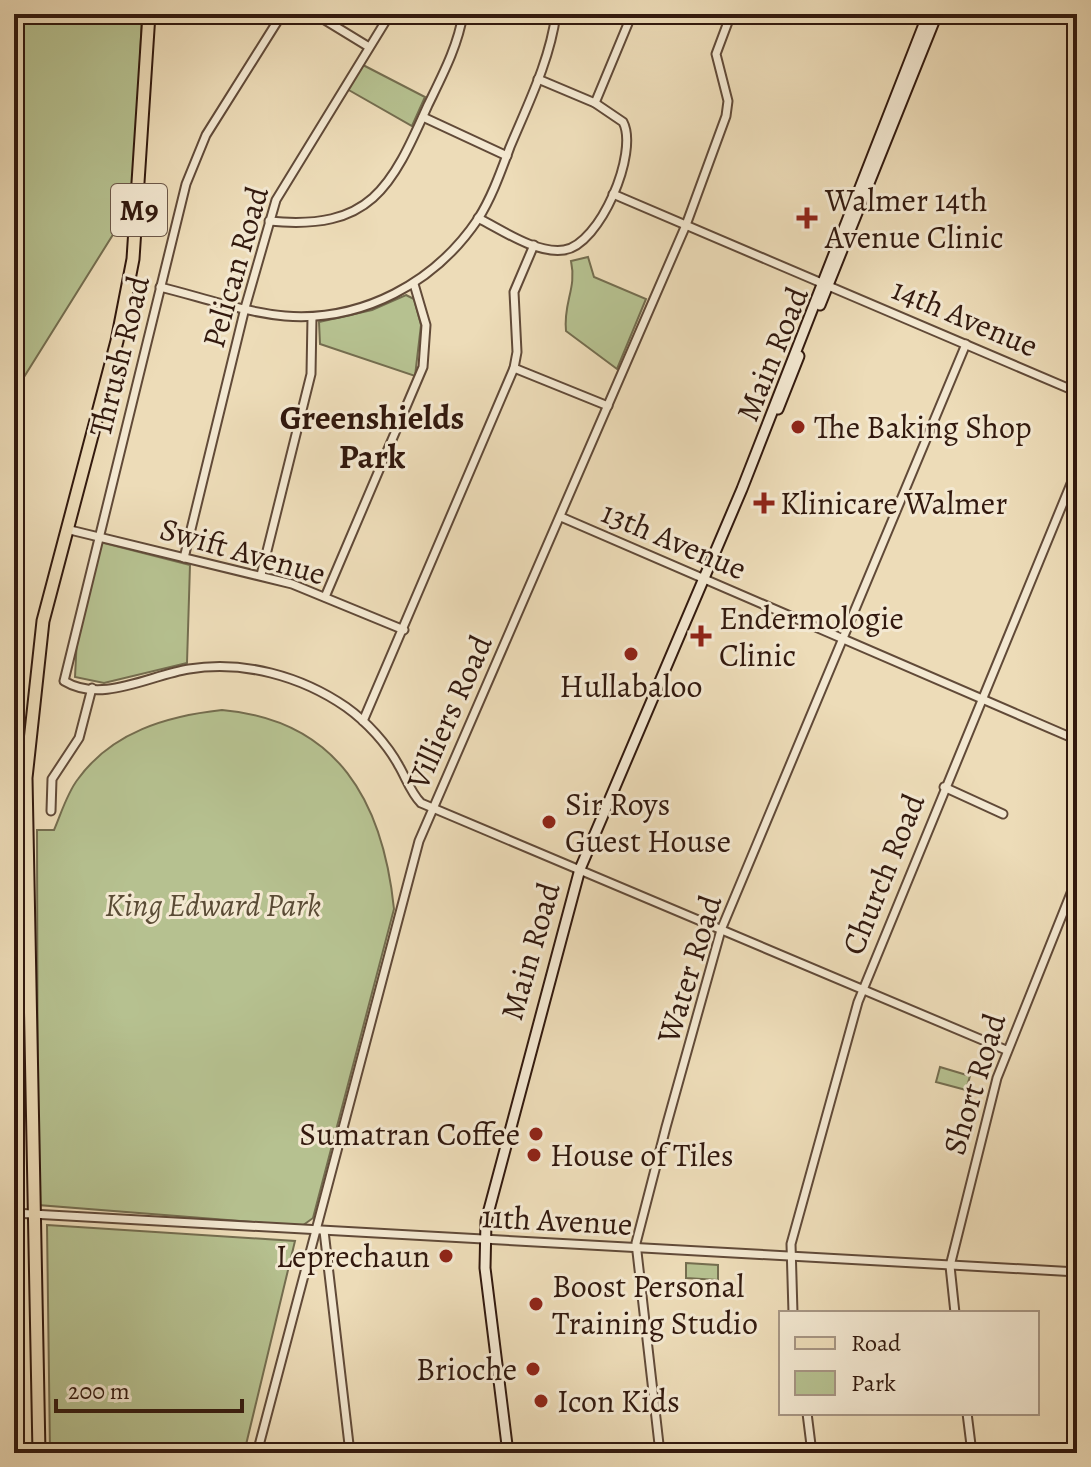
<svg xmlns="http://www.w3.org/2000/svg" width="1091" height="1467" viewBox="0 0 1091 1467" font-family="Alegreya,serif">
	<rect width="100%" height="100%" fill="#eddcb8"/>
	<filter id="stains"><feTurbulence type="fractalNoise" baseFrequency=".0025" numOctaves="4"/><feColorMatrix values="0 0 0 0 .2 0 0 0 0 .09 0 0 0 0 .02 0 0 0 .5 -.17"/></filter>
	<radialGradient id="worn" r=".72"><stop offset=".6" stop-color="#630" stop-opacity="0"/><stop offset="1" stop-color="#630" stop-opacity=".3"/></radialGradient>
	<!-- green -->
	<g fill="#b6c190" stroke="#746d4f" stroke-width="2">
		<polygon points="14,14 142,14 134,201 14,393"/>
		<polygon points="363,65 425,97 412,126 347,89"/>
		<path d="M588 257 594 277 646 299 617 369 566 331C563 302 577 289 571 261Z"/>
		<polygon points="406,295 414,299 421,325 415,376 320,344 319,322 372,310"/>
		<polygon points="100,542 190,565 187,663 104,683 75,677 77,637"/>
		<path d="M222 710C338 720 383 802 394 909L313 1218 302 1226 38 1205 37 830H54C61 814 67 793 78 779 112 732 167 716 222 710Z"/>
		<polygon points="940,1067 970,1076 966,1090 936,1082"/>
		<polygon points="47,1225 295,1241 244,1453 50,1453"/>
		<polygon points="686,1263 718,1265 718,1280 686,1278"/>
	</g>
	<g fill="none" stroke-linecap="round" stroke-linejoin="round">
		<defs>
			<g id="minor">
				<path d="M282 14 206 135 186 184 64 681C102 704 150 675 189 669 243 660 301 676 346 707 367 722 387 744 399 766 406 778 411 793 421 803L1006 1050"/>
				<polyline points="315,14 369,47"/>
				<polyline points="595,103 632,14"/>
				<polyline points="423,117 507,156"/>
				<polyline points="613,194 1077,392"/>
				<path d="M478 218C502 230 536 254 564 250 600 245 639 152 623 122L595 103 538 79"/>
				<path d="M269 221C371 231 391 188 428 105 442 76 458 46 463 14"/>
				<path d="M160 287C201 297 243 312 285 316 362 322 435 283 478 219 492 197 501 171 510 147 528 104 550 60 556 14"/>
				<polyline points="514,368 608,406"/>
				<polyline points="561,517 1077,740"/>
				<polyline points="66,529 292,584 404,630"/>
				<polyline points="184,558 245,308 276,200 390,14"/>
				<polyline points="261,575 311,374 312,317"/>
				<polyline points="325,597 423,367 426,325 414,284"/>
				<polyline points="363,721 514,368 517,352 514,292 534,245"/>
				<polyline points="944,787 1003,814"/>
				<polyline points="51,811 52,779 79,738 92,688"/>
				<polyline points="14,1213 1077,1272"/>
				<polyline points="324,1231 350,1453"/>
				<polyline points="793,1313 791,1244 858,1002 1077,469"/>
				<polyline points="955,1313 950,1266 997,1078 1077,878"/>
				<polyline points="807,1413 812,1453"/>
				<polyline points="967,1413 972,1453"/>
				<polyline points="257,1453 419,841 686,225 726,116 728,101 716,54 731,14"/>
				<polyline points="660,1453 636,1243 666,1127 721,930 966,344"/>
			</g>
			<g id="secondary">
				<polyline points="820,305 937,14"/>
				<polyline points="778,409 799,356"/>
				<polyline points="508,1453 485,1268 486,1221 580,869 742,489 928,14"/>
			</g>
			<polyline id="primary" points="39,1453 26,778 43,621 117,341 133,259 149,14"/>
		</defs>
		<!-- minor casing -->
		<use href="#minor" stroke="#614a38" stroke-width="11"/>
		<!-- secondary casing -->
		<use href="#secondary" stroke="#32190e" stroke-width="13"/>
		<!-- primary casing -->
		<use href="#primary" stroke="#32190e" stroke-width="15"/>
		<!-- minor -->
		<use href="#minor" stroke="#f3e8d1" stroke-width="7"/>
		<!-- secondary -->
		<use href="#secondary" stroke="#f3e8d1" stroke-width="9"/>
		<!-- primary -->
		<use href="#primary" stroke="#eddcb8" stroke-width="11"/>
	</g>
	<!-- markers -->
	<g fill="#8f2418" stroke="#f3e8d1" stroke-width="3">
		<path d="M803 206h8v8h8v8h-8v8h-8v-8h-8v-8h8z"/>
		<circle cx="798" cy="427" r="8"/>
		<path d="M760 491h8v8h8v8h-8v8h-8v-8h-8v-8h8z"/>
		<path d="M697 624h8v8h8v8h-8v8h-8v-8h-8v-8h8z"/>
		<circle cx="631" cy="654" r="8"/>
		<circle cx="549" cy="822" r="8"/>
		<circle cx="536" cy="1134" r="8"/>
		<circle cx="534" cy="1155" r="8"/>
		<circle cx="446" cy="1256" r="8"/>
		<circle cx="536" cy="1304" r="8"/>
		<circle cx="533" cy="1369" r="8"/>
		<circle cx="541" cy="1401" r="8"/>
	</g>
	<g text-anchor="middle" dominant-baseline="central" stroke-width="6" stroke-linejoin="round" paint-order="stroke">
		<!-- shield labels -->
		<rect fill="#f3e8d1" stroke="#6c5748" stroke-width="2" x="111" y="184" width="56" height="52" rx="6"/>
		<g font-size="30" font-weight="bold" fill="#32190e">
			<text x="139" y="210">M9</text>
		</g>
		<!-- poi labels -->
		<g font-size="32" fill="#32190e" stroke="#f3e8d1" text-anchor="start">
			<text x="825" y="200">Walmer 14th<tspan x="825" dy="37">Avenue Clinic</tspan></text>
			<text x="814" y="427">The Baking Shop</text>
			<text x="780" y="503">Klinicare Walmer</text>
			<text x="719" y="618">Endermologie<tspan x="719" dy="37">Clinic</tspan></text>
			<text x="631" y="686" text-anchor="middle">Hullabaloo</text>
			<text x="565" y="804">Sir Roys<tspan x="565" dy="37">Guest House</tspan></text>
			<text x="520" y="1134" text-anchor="end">Sumatran Coffee</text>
			<text x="550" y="1155">House of Tiles</text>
			<text x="430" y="1256" text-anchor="end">Leprechaun</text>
			<text x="552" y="1286">Boost Personal<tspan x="552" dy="37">Training Studio</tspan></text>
			<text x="517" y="1369" text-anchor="end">Brioche</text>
			<text x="557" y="1401">Icon Kids</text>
		</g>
		<!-- street labels -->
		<g font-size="32" fill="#32190e" stroke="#f3e8d1">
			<text transform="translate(235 267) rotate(-74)">Pelican Road</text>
			<text transform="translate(965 317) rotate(23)">14th Avenue</text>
			<text transform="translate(772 354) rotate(-68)">Main Road</text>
			<text transform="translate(119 356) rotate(-76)">Thrush Road</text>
			<text transform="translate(674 540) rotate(23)">13th Avenue</text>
			<text transform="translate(243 551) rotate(16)">Swift Avenue</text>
			<text transform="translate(449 712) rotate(-66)">Villiers Road</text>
			<text transform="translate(883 874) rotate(-68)">Church Road</text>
			<text transform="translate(530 951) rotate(-74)">Main Road</text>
			<text transform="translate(689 969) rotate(-73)">Water Road</text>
			<text transform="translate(974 1084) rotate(-73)">Short Road</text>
			<text transform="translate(557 1220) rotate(3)">11th Avenue</text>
		</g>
		<!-- park labels -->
		<g font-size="32" font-style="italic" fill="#5a4b35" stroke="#f3e8d1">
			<text x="213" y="905">King Edward Park</text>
		</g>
		<!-- neighbourhood labels -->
		<g font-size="34" font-weight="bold" fill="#32190e" stroke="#f3e8d1">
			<text x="372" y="417">Greenshields<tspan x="372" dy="39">Park</tspan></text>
		</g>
	</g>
	<!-- margin -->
	<rect width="1091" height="1467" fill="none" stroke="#eddcb8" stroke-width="48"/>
	<rect x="16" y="16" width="1059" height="1435" fill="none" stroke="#32190e" stroke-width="4"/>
	<rect x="24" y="24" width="1043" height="1419" fill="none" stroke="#32190e" stroke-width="2"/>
	<!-- legend -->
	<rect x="779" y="1311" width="260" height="104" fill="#f3e8d1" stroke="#a69583" stroke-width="2"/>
	<rect x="795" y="1337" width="40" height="12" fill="#eddcb8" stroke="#a69583" stroke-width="2"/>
	<text x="851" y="1351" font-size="24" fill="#32190e">Road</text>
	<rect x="795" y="1371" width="40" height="24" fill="#b6c190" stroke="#a69583" stroke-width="2"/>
	<text x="851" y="1391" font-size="24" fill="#32190e">Park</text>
	<!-- scale -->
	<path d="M56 1399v12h186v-12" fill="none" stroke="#32190e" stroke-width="4"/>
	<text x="68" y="1399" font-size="24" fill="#32190e" stroke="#f3e8d1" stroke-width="6" paint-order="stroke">200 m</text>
	<rect width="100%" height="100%" filter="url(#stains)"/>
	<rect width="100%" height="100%" fill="url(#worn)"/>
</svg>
